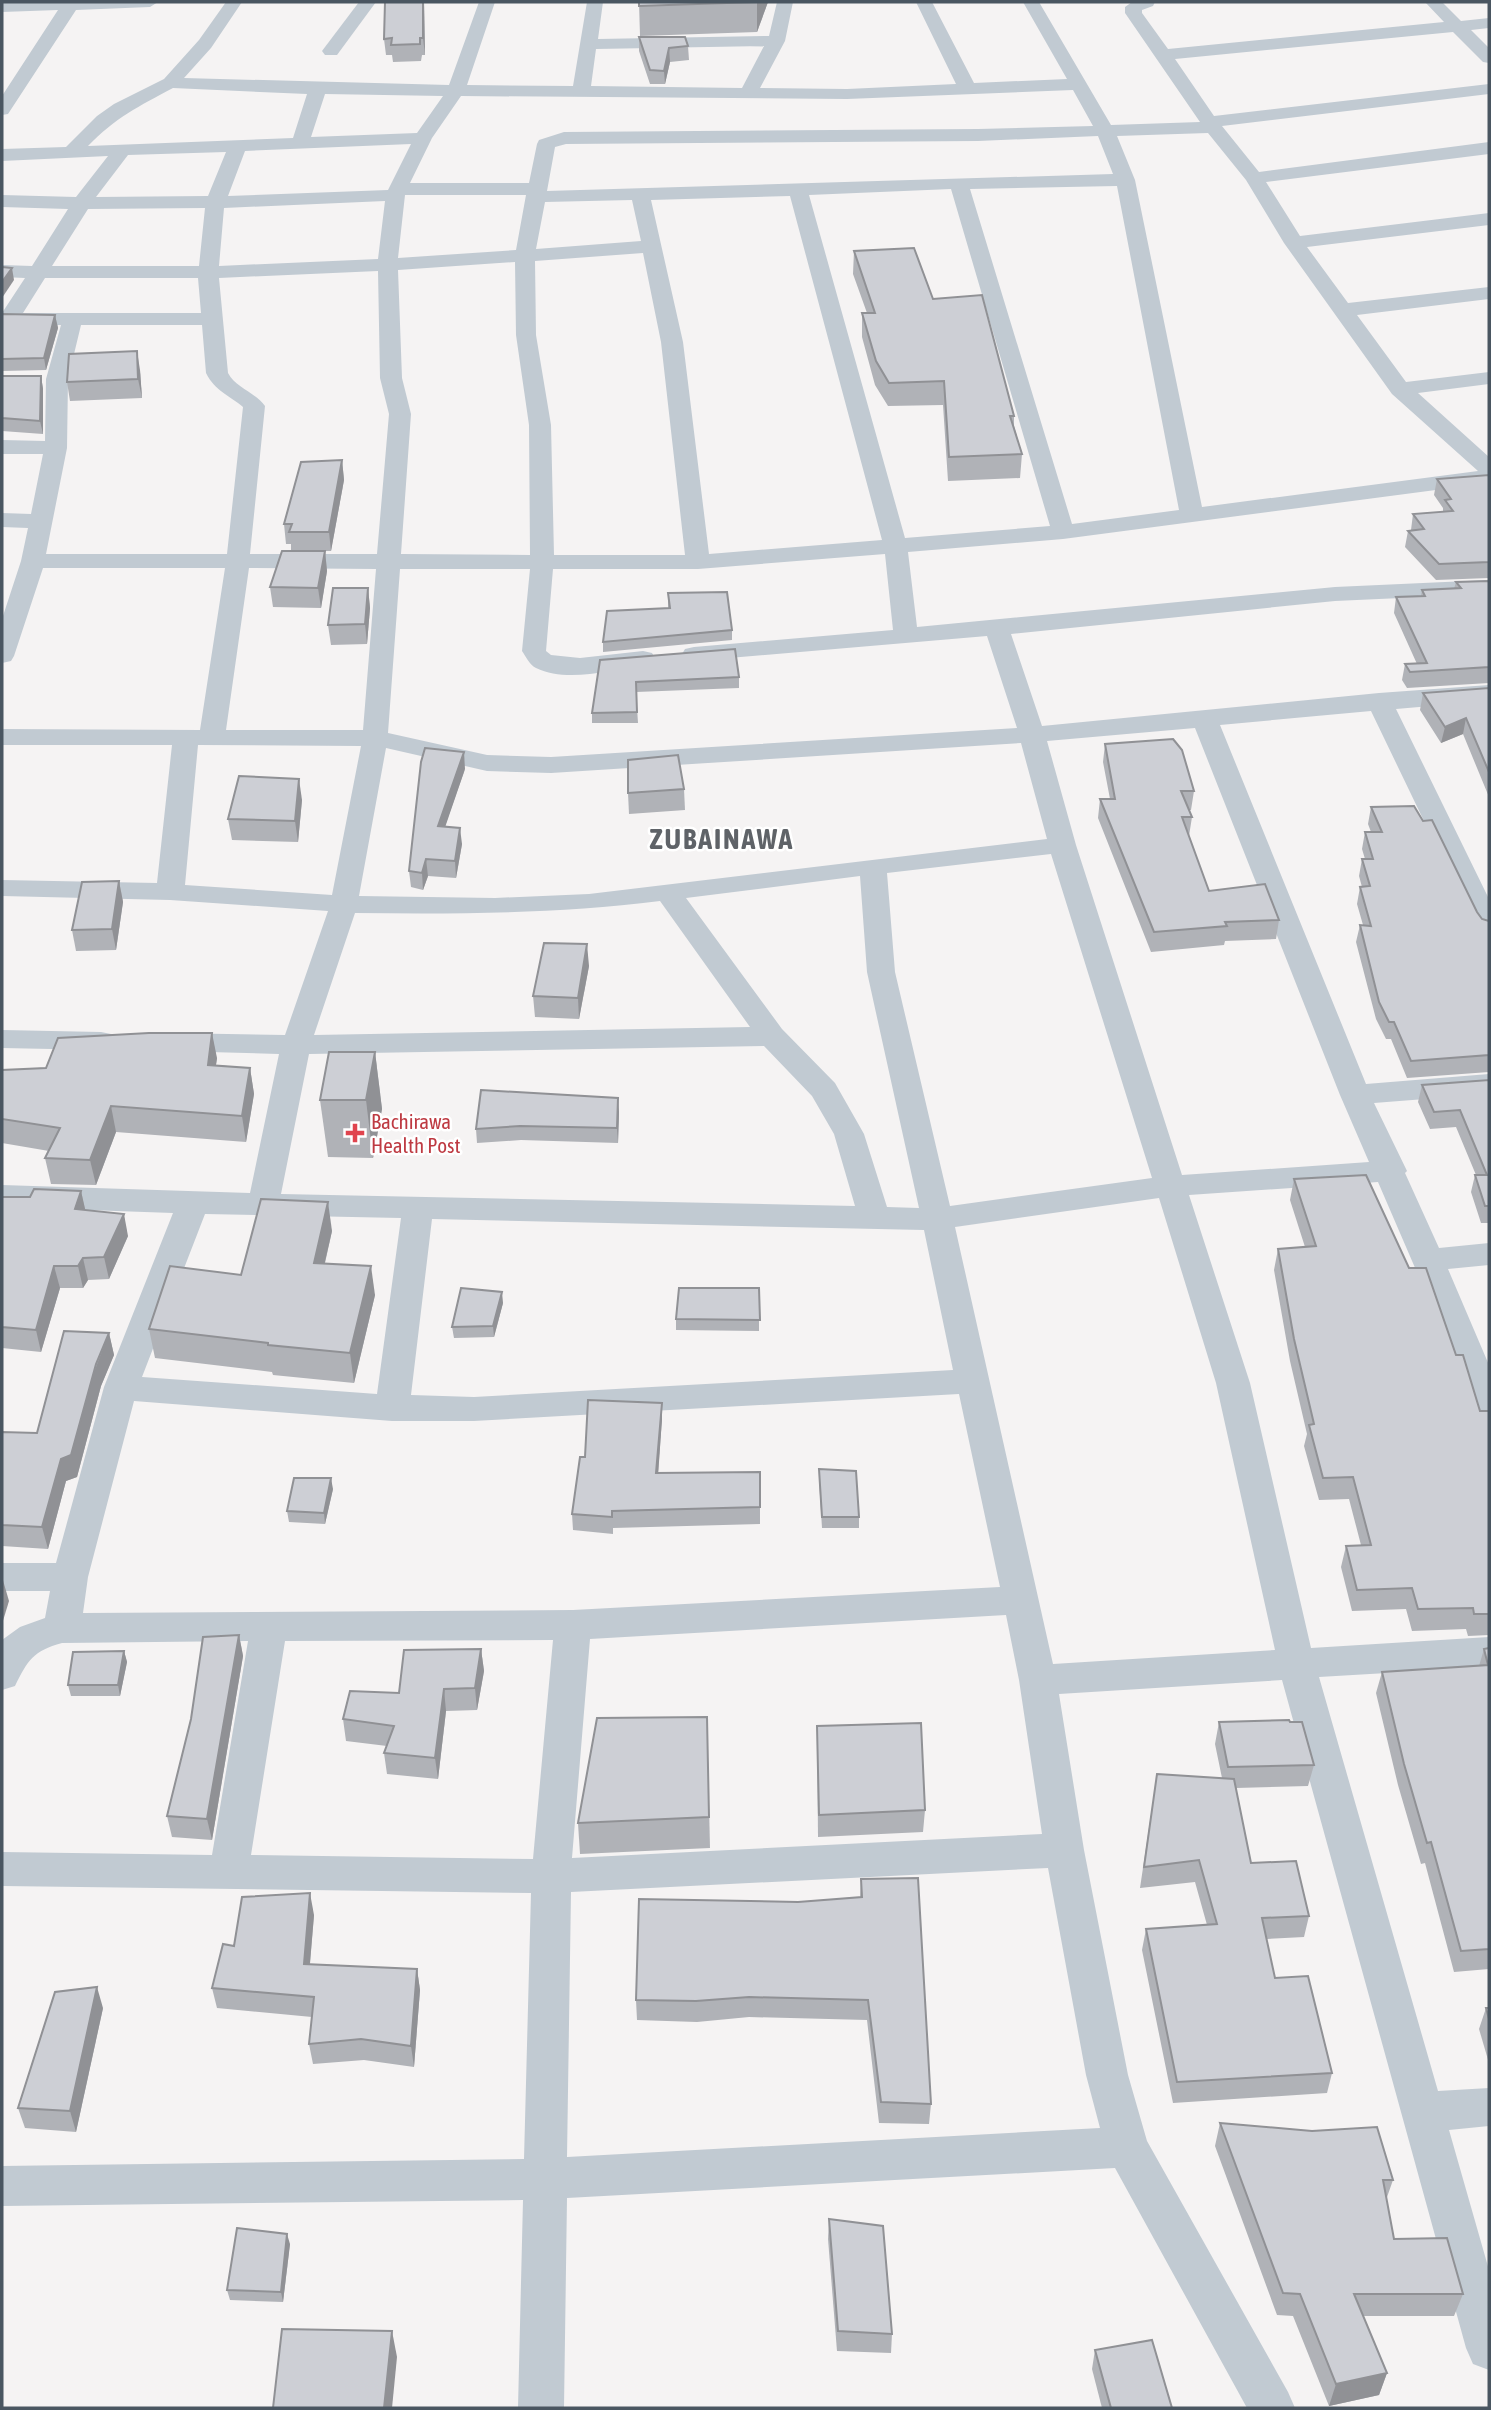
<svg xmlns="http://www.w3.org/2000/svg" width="1491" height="2410" viewBox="0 0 1491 2410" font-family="'Asap Condensed',sans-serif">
	<rect width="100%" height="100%" fill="#f5f3f3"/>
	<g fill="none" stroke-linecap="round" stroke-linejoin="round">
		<!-- minor -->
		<g fill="#c1cad2" fill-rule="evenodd">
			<polygon points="2,2 158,2 150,7 76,10 8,114 2,115 2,96 58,10 2,12"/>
			<path d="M226 2H242L211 48 184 78 449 85 479 2H495L467 85 573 86 587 2H603L598 39 769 36 777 2H793L785 41 760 88 847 89 956 84 916 2H932L974 83 1067 79 1023 2H1039L1111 125 1200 122 1125 13V7L1132 2H1155L1153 6 1142 10V13L1168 49 1444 22 1425 2H1442L1461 21 1489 18V28L1471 30 1489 48V63L1483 62 1453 32 1175 59 1214 116 1489 84V94L1222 126 1259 172 1489 142V154L1266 182 1300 236 1489 213V225L1307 247 1348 303 1489 287V299L1357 315 1406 382 1489 372V384L1418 393 1489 457V483L1063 539 908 552 917 627 1335 587 1489 580V594L1335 601 1011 634 1042 726 1379 693 1489 685V701L1396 709 1489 899V936L1479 933 1475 927 1371 711 1220 725 1366 1084 1489 1074V1094L1374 1103 1407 1171 1405 1173 1439 1248 1489 1243V1265L1448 1269 1489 1365V1421L1477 1418 1472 1409 1444 1335 1378 1182 1189 1195 1250 1383 1311 1648 1489 1637V1667L1319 1677 1438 2091 1489 2088V2126L1449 2130 1489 2270V2370L1473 2364 1466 2348 1282 1680 1059 1694 1084 1850 1128 2075 1147 2141 1288 2392 1295 2408H1247L1115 2168 567 2198 564 2408H518L523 2200 2 2206V2166L524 2159 531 1893 2 1886V1852L212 1855 248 1641 62 1643C33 1651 28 1660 15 1686L2 1690V1640L20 1627 45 1618 50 1591H2V1563H56L104 1387 173 1213 2 1207V1185L250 1193 279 1054 170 1051 160 1049 155 1042 160 1035 170 1033 285 1035 328 911 170 900 2 896V880L157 883 172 745H2V729L200 730 225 568H43L14 656 11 661 2 663V619L21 561 28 528 2 527V513L31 514 43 454H2V440L45 441 46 379 61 325H2V313L25 278 2 277V265L32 266 68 209 2 207V195L76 197 108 156 2 161V149L66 147 97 116 114 104 164 79 199 40ZM764 46 742 88 591 86 596 49ZM173 88 307 94 293 138 88 146C115 118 139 106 173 88ZM1073 90 1093 126 978 129 564 132 539 140 537 144 529 183H410L432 138 461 96 847 99ZM325 94 443 96 417 133 311 137ZM1208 133 1246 180 1284 243 1392 394 1478 471 1202 507 1135 180 1117 136ZM1098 136 1113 174 547 191 555 147 566 144 978 141ZM411 144 388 190 228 196 245 151ZM226 152 208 196 96 197 128 155ZM1117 186 1179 510 1072 524 970 189ZM951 189 1050 526 905 538 809 195ZM405 195H526L516 250 398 258ZM790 196 882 540 709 554 683 342 651 200ZM632 200 641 241 536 249 545 202ZM385 201 378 259 219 266 224 208ZM205 208 199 266H52L88 209ZM643 253 661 342 685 555H554L551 425 536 335 535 261ZM515 262 516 335 529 425 530 555 401 554 411 414 402 378 398 270ZM378 271 380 378 389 414 377 554H250L265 406C255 392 236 388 228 373L219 278ZM45 278H198L201 313H23ZM81 325H202L206 373C215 391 229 395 243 407L227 554H46L67 448 68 379ZM885 554 893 630 694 647 685 649 682 654 685 659 694 661 987 636 1017 728 551 757 487 755 388 733 400 569H530L522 651C526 657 530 665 536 668 567 683 611 670 643 665L652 663 655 658 652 653 643 651 580 658 551 655 546 651 553 569H698ZM249 568 376 569 363 730H226ZM1195 728 1340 1095 1369 1162 1182 1175 1076 845 1047 741ZM1021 743 1047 839 589 894 495 898 359 896 386 748 487 771 551 773ZM198 745 361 746 332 895 185 885ZM1051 854 1152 1178 950 1206 895 972 887 873ZM860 876 867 972 919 1208 887 1207 864 1134 835 1083 782 1029 686 898ZM660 901 750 1027 314 1035 355 913C458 914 558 914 660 901ZM764 1046 812 1096 834 1134 855 1206 281 1194 309 1054ZM1159 1198 1216 1383 1275 1650 1053 1664 955 1227ZM205 1214 401 1218 377 1394 142 1377ZM432 1219 924 1230 953 1370 474 1397 411 1395ZM959 1394 1000 1587 573 1610 83 1613 88 1577 134 1401 392 1421H474ZM1006 1615 1019 1680 1042 1834 572 1858 590 1639ZM553 1640 533 1859 251 1855 285 1641ZM1048 1868 1086 2075 1100 2128 567 2157 571 1892Z"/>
			<polygon points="359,2 376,2 337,55 325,55 322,51"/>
			<polygon points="2,1030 101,1032 111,1034 116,1041 111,1048 101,1050 2,1048"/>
		</g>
	</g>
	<!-- wall -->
	<g fill="#b0b2b7">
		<polygon points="385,2 424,2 425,55 422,55 421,61 393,62 392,55 386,55 384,39"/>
		<polygon points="639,2 768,2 757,32 640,36"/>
		<polygon points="639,37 688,46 689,60 670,62 665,84 650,84 639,51"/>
		<polygon points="854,251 933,299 1014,416 1014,426 1022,454 1020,478 948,481 943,405 888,406 875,385 862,337 862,313 867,313 853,274"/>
		<polygon points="2,314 55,315 58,328 46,370 2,371"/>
		<polygon points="140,370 142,398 70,401 67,382"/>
		<polygon points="2,376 41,376 43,389 43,434 2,431"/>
		<polygon points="342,460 344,480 331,551 325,551 327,571 321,608 273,607 270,587 291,551 291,544 286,544 284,524"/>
		<polygon points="1489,475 1489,578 1436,580 1405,547 1408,531 1411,530 1413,514 1443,512 1443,508 1434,495 1437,479"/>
		<polygon points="1489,581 1489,683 1407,688 1402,680 1405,664 1417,664 1394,613 1396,597 1421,596 1422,590 1454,589 1456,582"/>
		<polygon points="368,588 370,608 367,644 331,645 328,625"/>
		<polygon points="668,593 732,630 732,640 603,652 603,642 668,608"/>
		<polygon points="600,660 739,677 739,688 636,692 638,723 592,723 592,713"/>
		<polygon points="1489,688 1489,797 1463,734 1441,743 1420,710 1423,693"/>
		<polygon points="1105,744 1194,791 1191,810 1189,810 1192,817 1189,836 1209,891 1279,920 1276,939 1225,941 1224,945 1151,952 1098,818 1100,799 1110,799 1103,762"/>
		<polygon points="465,769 445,826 462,844 456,878 428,876 423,890 411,887 409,871"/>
		<polygon points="684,789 685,810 629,814 628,793"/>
		<polygon points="302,800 298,842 232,840 228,819"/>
		<polygon points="1371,807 1477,912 1482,919 1489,921 1489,1072 1407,1078 1391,1039 1386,1039 1376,1019 1356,942 1360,925 1363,925 1357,904 1360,887 1362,887 1359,876 1362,859 1365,859 1362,849 1365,832 1371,832 1368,824"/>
		<polygon points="119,881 123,902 116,950 76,951 72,930"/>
		<polygon points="589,966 579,1019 535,1017 533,996"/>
		<polygon points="375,1052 382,1109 373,1158 328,1157 320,1100"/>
		<polygon points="217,1058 216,1065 250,1068 254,1094 246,1142 116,1132 96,1185 51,1184 45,1158 49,1151 2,1143 2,1070"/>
		<polygon points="1489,1080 1489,1223 1481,1223 1471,1192 1475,1175 1476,1175 1456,1127 1430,1129 1418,1102 1422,1085"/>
		<polygon points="619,1112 618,1143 521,1140 477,1143 476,1129"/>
		<polygon points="1294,1179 1409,1268 1456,1355 1480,1411 1489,1411 1489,1635 1468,1636 1466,1629 1412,1631 1406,1609 1352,1611 1341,1567 1346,1546 1361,1545 1349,1499 1319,1500 1304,1446 1307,1434 1290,1361 1274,1270 1278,1249 1305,1247 1290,1200"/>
		<polygon points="81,1191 85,1210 128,1236 109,1279 88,1280 83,1288 60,1288 41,1352 2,1348 2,1349 2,1197 30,1197"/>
		<polygon points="332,1231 325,1263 375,1295 354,1383 273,1375 272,1372 155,1358 149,1329 241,1275"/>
		<polygon points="759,1288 759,1331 676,1330 676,1319"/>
		<polygon points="503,1303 494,1337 454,1338 452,1327"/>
		<polygon points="109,1333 114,1355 101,1386 77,1477 66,1481 48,1549 2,1546 2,1432 37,1433"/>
		<polygon points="662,1403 662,1419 658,1473 760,1472 760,1524 613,1528 613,1534 573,1530 572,1514 585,1457"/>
		<polygon points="819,1469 859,1517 859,1528 822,1528 819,1480"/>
		<polygon points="333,1489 325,1524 289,1522 287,1511"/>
		<polygon points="239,1635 243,1656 212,1840 172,1837 167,1816"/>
		<polygon points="1489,1648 1489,1969 1454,1972 1425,1863 1421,1864 1398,1785 1376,1693 1382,1672 1479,1666 1484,1649"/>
		<polygon points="481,1649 484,1671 477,1710 446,1711 438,1779 387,1774 384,1753 387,1746 346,1741 343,1719 399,1693"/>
		<polygon points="124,1651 127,1662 120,1696 71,1696 68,1685"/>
		<polygon points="707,1717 710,1848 580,1854 578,1823"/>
		<polygon points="1219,1722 1290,1722 1314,1765 1308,1786 1236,1788 1251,1863 1309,1916 1304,1937 1266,1939 1275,1978 1332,2073 1327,2093 1173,2103 1142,1950 1146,1929 1207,1925 1195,1882 1140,1888 1157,1774 1222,1778 1215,1744"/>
		<polygon points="817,1726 925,1810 923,1832 818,1837"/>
		<polygon points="861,1879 931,2104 929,2124 879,2123 867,2020 749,2017 697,2022 637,2020 636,2000 798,1902 860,1897"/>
		<polygon points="314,1915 310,1964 417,1969 420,1990 414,2067 364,2060 313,2064 309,2044 312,2017 217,2008 212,1988 234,1946"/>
		<polygon points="103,2008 76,2132 25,2128 18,2108"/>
		<polygon points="1486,2008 1489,2008 1489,2063 1479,2029"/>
		<polygon points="1220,2123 1393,2180 1386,2200 1394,2239 1463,2294 1454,2316 1363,2316 1387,2373 1379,2395 1329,2406 1293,2316 1277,2315 1215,2146"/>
		<polygon points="829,2219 892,2334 891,2353 837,2351 828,2239"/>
		<polygon points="290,2244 283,2302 230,2300 227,2290"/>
		<polygon points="1095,2350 1172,2408 1102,2408 1092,2369"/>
	</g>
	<!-- shaded-wall -->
	<g fill="#909195">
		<polygon points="423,2 424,2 425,55 423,38"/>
		<polygon points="757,2 768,2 757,32"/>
		<polygon points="669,48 670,62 665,84 664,71"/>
		<polygon points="12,268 14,280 2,298 2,282"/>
		<polygon points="55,315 58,328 46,370 44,358"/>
		<polygon points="137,351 140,370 142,398 138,379"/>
		<polygon points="41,376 43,389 43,434 40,421"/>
		<polygon points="342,460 344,480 331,551 329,532"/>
		<polygon points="325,551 327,571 321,608 318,588"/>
		<polygon points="368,588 370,608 367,644 365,624"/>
		<polygon points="1466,718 1463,734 1441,743 1445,727"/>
		<polygon points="464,752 465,769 440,842 438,826"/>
		<polygon points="299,779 302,800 298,842 295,821"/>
		<polygon points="460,828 462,844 456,878 455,861"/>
		<polygon points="426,859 428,876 423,890 422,873"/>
		<polygon points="119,881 123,902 116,950 112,929"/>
		<polygon points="587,944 589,966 579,1019 578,998"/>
		<polygon points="212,1033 217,1058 212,1091 208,1065"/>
		<polygon points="375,1052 382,1109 373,1158 366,1100"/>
		<polygon points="250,1068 254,1094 246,1142 242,1116"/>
		<polygon points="618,1098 619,1112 618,1143 617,1128"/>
		<polygon points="111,1106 116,1132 96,1185 90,1160"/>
		<polygon points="81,1191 86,1213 75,1209"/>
		<polygon points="328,1202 332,1231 318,1292 314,1263"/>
		<polygon points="124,1214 128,1236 109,1279 104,1257"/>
		<polygon points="83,1258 88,1280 83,1288 78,1266"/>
		<polygon points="54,1266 60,1288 41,1352 36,1330"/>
		<polygon points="371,1266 375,1295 354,1383 350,1353"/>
		<polygon points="502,1292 503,1303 494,1337 493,1326"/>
		<polygon points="109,1333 114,1355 101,1386 77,1477 66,1481 48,1549 42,1527 61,1459"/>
		<polygon points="662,1403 662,1419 657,1490 656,1473"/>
		<polygon points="331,1478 333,1489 325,1524 324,1513"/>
		<polygon points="2,1577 9,1601 2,1624"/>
		<polygon points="239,1635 243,1656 212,1840 207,1819"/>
		<polygon points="481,1649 484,1671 477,1710 475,1688"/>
		<polygon points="124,1651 127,1662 120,1696 118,1685"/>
		<polygon points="444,1689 446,1711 438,1779 435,1758"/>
		<polygon points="310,1893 314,1915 308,1985 304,1964"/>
		<polygon points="417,1969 420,1990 414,2067 411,2046"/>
		<polygon points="97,1987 103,2008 76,2132 70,2111"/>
		<polygon points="287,2234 290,2244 283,2302 281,2292"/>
		<polygon points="392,2331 397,2357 392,2408 384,2408"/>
		<polygon points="1387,2373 1379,2395 1329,2406 1336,2384"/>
	</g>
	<!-- building -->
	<g fill="#cdcfd5" stroke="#909195" stroke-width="2">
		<polygon points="385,2 423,2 423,38 420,38 420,44 391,45 392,38 384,39"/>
		<polygon points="639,2 757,2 639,6"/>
		<polygon points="639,37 685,37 688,46 669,48 664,71 650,70"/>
		<polygon points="914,248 933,299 982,295 1014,416 1010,416 1022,454 949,457 944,381 889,383 876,361 862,313 875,313 854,251"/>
		<polygon points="2,267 12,268 2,282"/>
		<polygon points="2,314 55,315 44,358 2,359"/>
		<polygon points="137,351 138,379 67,382 69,354"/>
		<polygon points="2,376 41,376 40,421 2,418"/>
		<polygon points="342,460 329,532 289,532 292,524 284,524 301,462"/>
		<polygon points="1489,475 1489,562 1439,564 1408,531 1424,529 1413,514 1453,511 1445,500 1451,499 1437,479"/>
		<polygon points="282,551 325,551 318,588 270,587"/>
		<polygon points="1489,581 1489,667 1410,672 1405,664 1427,663 1396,597 1425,596 1422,590 1461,588 1456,582"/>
		<polygon points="333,588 368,588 365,624 328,625"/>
		<polygon points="727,592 732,630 603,642 607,611 670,608 668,593"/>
		<polygon points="735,649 739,677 636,682 637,712 592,713 600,660"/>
		<polygon points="1489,688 1489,772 1466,718 1445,727 1423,693"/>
		<polygon points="1173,739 1182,750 1194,791 1181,791 1192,817 1182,817 1209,891 1265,884 1279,920 1225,922 1227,926 1154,932 1100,799 1115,799 1105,744"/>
		<polygon points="425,748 464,752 438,826 460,828 455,861 426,859 422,873 409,871 421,762"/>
		<polygon points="678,755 684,789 628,793 628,760"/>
		<polygon points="239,776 299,779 295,821 228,819"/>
		<polygon points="1414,806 1423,821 1432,820 1477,912 1482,919 1489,921 1489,1055 1411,1061 1394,1022 1389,1022 1379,1002 1360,925 1371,926 1360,887 1370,886 1362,859 1373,859 1365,832 1382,832 1371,807"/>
		<polygon points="119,881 112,929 72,930 82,882"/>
		<polygon points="544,943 587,944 578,998 533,996"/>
		<polygon points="149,1033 212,1033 208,1065 250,1068 242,1116 111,1106 90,1160 45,1158 60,1128 2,1119 2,1070 46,1068 58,1038"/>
		<polygon points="329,1052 375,1052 366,1100 320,1100"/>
		<polygon points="1489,1080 1489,1206 1485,1206 1475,1175 1487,1175 1460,1110 1434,1112 1422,1085"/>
		<polygon points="481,1090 618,1098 617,1128 520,1126 476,1129"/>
		<polygon points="1366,1175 1409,1268 1426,1268 1456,1355 1463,1355 1480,1411 1489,1411 1489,1614 1474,1614 1473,1608 1418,1609 1412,1588 1357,1590 1346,1546 1371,1545 1353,1477 1323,1478 1309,1425 1314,1424 1294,1339 1278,1249 1316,1246 1294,1179"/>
		<polygon points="34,1189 81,1191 75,1209 124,1214 104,1257 83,1258 78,1266 54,1266 36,1330 2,1327 2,1197 30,1197"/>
		<polygon points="261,1199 328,1202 314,1263 371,1266 350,1353 268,1345 268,1343 149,1329 170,1266 241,1275"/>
		<polygon points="461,1288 502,1292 493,1326 452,1327"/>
		<polygon points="679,1288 759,1288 760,1320 676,1319"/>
		<polygon points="64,1331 109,1333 96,1364 71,1455 61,1459 42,1527 2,1525 2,1432 37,1433"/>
		<polygon points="588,1400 662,1403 656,1473 760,1472 760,1507 612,1511 612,1517 572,1514 580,1457 585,1457"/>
		<polygon points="819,1469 856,1471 859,1517 822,1517"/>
		<polygon points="294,1478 331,1478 324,1513 287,1511"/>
		<polygon points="239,1635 207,1819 167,1816 191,1719 203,1637"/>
		<polygon points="1489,1648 1489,1949 1461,1951 1431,1842 1427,1843 1404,1764 1382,1672 1488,1665 1484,1649"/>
		<polygon points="481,1649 475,1688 444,1689 435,1758 384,1753 394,1726 343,1719 350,1691 399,1693 404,1650"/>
		<polygon points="124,1651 118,1685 68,1685 73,1652"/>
		<polygon points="707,1717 709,1817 578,1823 597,1718"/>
		<polygon points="1289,1720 1290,1722 1302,1722 1314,1765 1228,1767 1219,1722"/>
		<polygon points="921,1723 925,1810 819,1815 817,1726"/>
		<polygon points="1157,1774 1234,1779 1251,1863 1296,1861 1309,1916 1262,1918 1275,1978 1308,1976 1332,2073 1177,2082 1146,1929 1217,1924 1199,1860 1144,1867"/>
		<polygon points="918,1878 931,2104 881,2102 868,2000 749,1997 696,2001 636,2000 639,1899 798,1902 862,1897 861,1879"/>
		<polygon points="310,1893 304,1964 417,1969 411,2046 361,2039 309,2044 314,1997 212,1988 223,1944 234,1946 242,1897"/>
		<polygon points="97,1987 70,2111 18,2108 55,1992"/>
		<polygon points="1486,2008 1489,2008 1489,2019"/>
		<polygon points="1220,2123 1312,2131 1377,2127 1393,2180 1383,2180 1394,2239 1447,2238 1463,2294 1354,2294 1387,2373 1336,2384 1300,2294 1283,2293"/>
		<polygon points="829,2219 883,2226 892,2334 838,2331"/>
		<polygon points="237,2228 287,2234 281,2292 227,2290"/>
		<polygon points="282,2329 392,2331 384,2408 273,2408"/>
		<polygon points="1152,2340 1172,2408 1111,2408 1095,2350"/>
	</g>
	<!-- markers -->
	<path fill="#e0444e" stroke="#fff" stroke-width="2.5" d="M351.5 1122.5h7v7h7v7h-7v7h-7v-7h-7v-7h7z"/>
	<g text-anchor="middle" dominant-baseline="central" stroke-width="5" stroke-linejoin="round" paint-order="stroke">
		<!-- health labels -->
		<g font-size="21" fill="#be3a42" stroke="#fff" text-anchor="start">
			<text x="371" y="1121">Bachirawa<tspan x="371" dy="24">Health Post</tspan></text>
		</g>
		<!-- district labels -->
		<g font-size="28" font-weight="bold" letter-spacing="2" fill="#5f6368" stroke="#fff">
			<text x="722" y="839">ZUBAINAWA</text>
		</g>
	</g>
	<!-- border -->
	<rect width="1491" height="2410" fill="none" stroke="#4a5661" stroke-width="7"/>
</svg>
